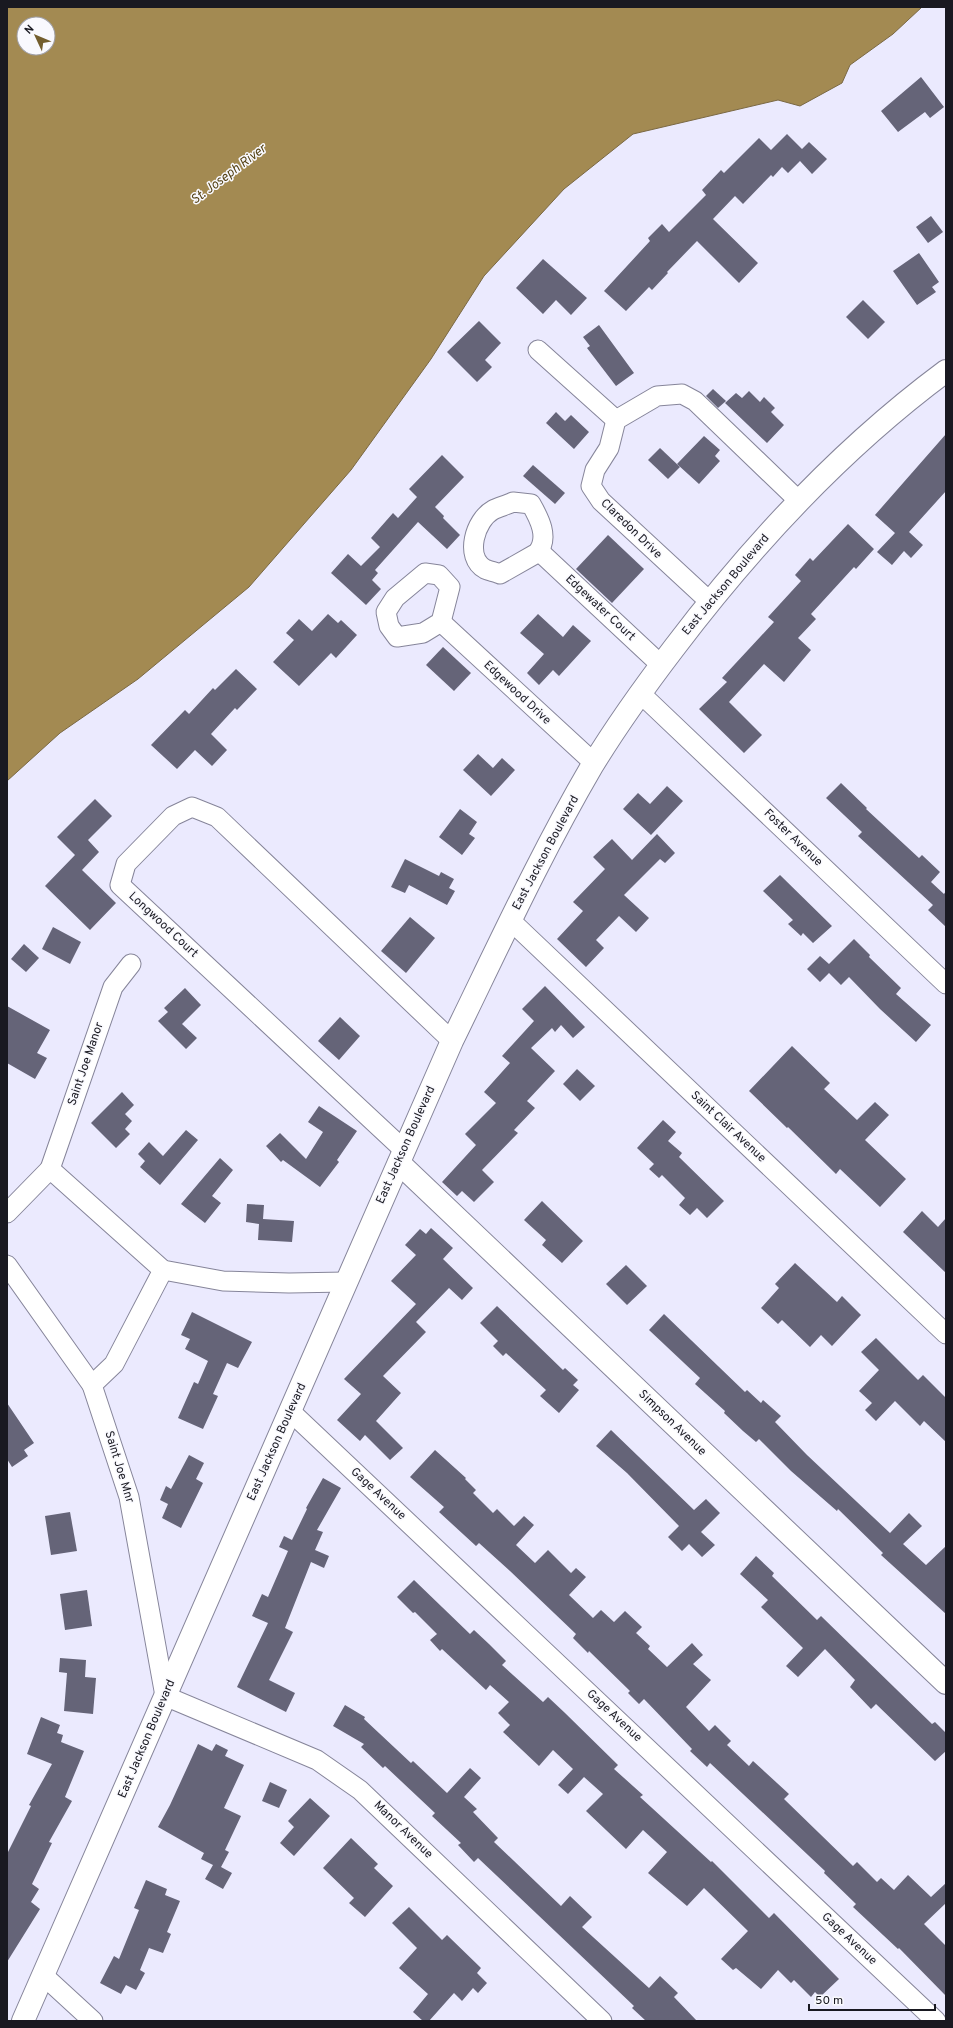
<svg xmlns="http://www.w3.org/2000/svg" width="953" height="2028" viewBox="0 0 953 2028" font-family="Overpass,sans-serif">
	<rect width="100%" height="100%" fill="#ebeafe"/>
	<!-- water -->
	<path fill="#a38a52" stroke="#7a6843" fill-rule="evenodd" d="M7 7H922L893 34 850 65 842 83 800 106 778 100 633 134 564 189 484 276 431 359 351 470 249 587 138 679 60 733 7 781ZM24 24H48V48H24Z"/>
	<!-- building -->
	<g fill="#656478">
		<polygon points="921,77 944,107 930,118 925,112 898,132 881,111"/>
		<polygon points="787,134 802,149 809,142 827,159 812,174 800,161 788,173 782,167 773,177 771,175 743,204 735,196 713,219 758,263 739,283 697,241 667,272 668,273 652,290 649,287 626,311 604,291 650,241 648,238 662,224 669,232 706,195 702,190 721,170 724,173 759,138 771,150"/>
		<polygon points="931,216 943,232 928,243 916,227"/>
		<polygon points="919,253 939,282 932,287 936,292 917,305 893,271"/>
		<polygon points="543,259 587,298 571,315 556,300 543,314 516,288"/>
		<polygon points="863,300 885,322 868,339 846,317"/>
		<polygon points="479,321 501,343 485,360 492,367 477,382 447,352"/>
		<polygon points="599,325 634,373 616,386 587,348 590,346 583,337"/>
		<polygon points="713,389 726,401 718,408 706,396"/>
		<polygon points="749,391 760,402 764,397 775,408 771,412 784,425 767,443 725,403 736,393 742,398"/>
		<polygon points="556,412 565,421 571,415 589,432 574,449 546,423"/>
		<polygon points="946,434 946,491 909,532 923,545 911,558 904,551 892,565 877,552 895,533 875,515"/>
		<polygon points="704,436 720,450 715,456 720,461 699,484 677,464"/>
		<polygon points="660,448 680,467 668,479 648,460"/>
		<polygon points="442,455 464,477 435,507 444,516 443,518 460,535 447,549 418,522 375,570 378,573 372,580 381,589 366,605 331,573 348,554 361,566 380,547 371,538 393,513 398,518 417,497 409,489"/>
		<polygon points="533,465 565,493 555,504 523,476"/>
		<polygon points="848,524 874,549 856,569 854,567 811,614 816,619 798,638 811,650 784,682 764,664 729,702 762,735 744,753 699,709 727,682 722,678 774,622 768,617 801,581 795,575 810,558 813,561"/>
		<polygon points="608,535 644,569 612,603 576,569"/>
		<polygon points="328,614 338,623 341,620 357,635 336,658 331,653 299,686 273,662 294,640 286,633 299,619 312,631"/>
		<polygon points="538,614 563,637 573,625 591,641 559,676 553,670 539,685 527,673 544,654 520,633"/>
		<polygon points="443,647 471,673 454,691 426,665"/>
		<polygon points="236,669 257,689 237,710 235,708 211,734 227,750 212,766 195,750 177,769 151,745 185,710 189,714 213,688 215,690"/>
		<polygon points="478,754 493,768 502,758 515,770 491,796 463,770"/>
		<polygon points="841,783 867,808 866,809 919,858 922,855 940,872 931,882 944,894 946,891 946,927 928,910 933,905 858,836 862,832 826,798"/>
		<polygon points="667,786 683,801 651,835 623,809 638,793 650,804"/>
		<polygon points="95,799 112,816 88,840 99,852 82,870 116,903 90,930 45,886 75,855 57,837"/>
		<polygon points="460,809 477,822 469,834 475,838 462,855 439,837"/>
		<polygon points="657,834 675,853 665,863 660,859 624,895 649,918 636,932 619,916 596,940 604,948 586,967 557,939 583,911 573,902 605,869 593,857 612,839 632,860"/>
		<polygon points="405,859 439,876 441,872 454,879 449,888 455,891 447,905 409,885 405,893 391,887"/>
		<polygon points="780,875 832,926 813,943 803,933 801,936 788,924 793,920 763,891"/>
		<polygon points="410,917 435,938 406,973 381,951"/>
		<polygon points="53,927 81,942 70,964 42,949"/>
		<polygon points="854,939 870,955 869,957 901,988 896,994 931,1025 916,1042 880,1009 849,977 841,985 829,973 820,982 807,969 820,956 829,964"/>
		<polygon points="24,944 39,958 26,972 11,959"/>
		<polygon points="545,986 585,1027 573,1038 561,1025 555,1032 552,1028 531,1048 555,1071 527,1101 535,1108 514,1130 518,1133 482,1170 494,1182 474,1202 462,1191 457,1196 442,1182 476,1145 465,1134 496,1103 484,1092 510,1063 502,1056 534,1021 522,1009"/>
		<polygon points="185,988 201,1005 182,1024 197,1038 186,1049 158,1021 168,1012 164,1008"/>
		<polygon points="7,1006 50,1030 37,1053 47,1058 35,1079 7,1063"/>
		<polygon points="340,1017 360,1036 339,1060 318,1041"/>
		<polygon points="792,1046 830,1083 824,1089 857,1120 875,1102 889,1115 865,1140 906,1179 880,1207 840,1169 836,1174 788,1127 787,1128 749,1091"/>
		<polygon points="577,1069 595,1086 580,1101 563,1084"/>
		<polygon points="122,1092 134,1105 125,1114 132,1121 125,1129 130,1134 116,1148 91,1123"/>
		<polygon points="319,1106 357,1131 337,1160 339,1162 320,1187 283,1160 281,1162 266,1146 280,1133 306,1159 323,1132 308,1122"/>
		<polygon points="663,1120 676,1132 668,1141 682,1153 679,1157 724,1201 707,1218 697,1208 690,1215 679,1205 685,1198 662,1175 659,1178 649,1169 654,1164 637,1148"/>
		<polygon points="186,1130 198,1140 160,1185 140,1167 145,1161 138,1154 149,1142 163,1156"/>
		<polygon points="220,1158 233,1170 212,1196 221,1203 205,1223 181,1204"/>
		<polygon points="542,1201 583,1241 562,1263 542,1245 546,1240 524,1220"/>
		<polygon points="247,1204 264,1205 263,1219 294,1221 292,1242 258,1240 259,1224 246,1222"/>
		<polygon points="922,1211 938,1227 946,1218 946,1273 903,1232"/>
		<polygon points="431,1228 453,1248 443,1259 473,1288 462,1300 449,1288 416,1322 426,1332 383,1376 401,1393 376,1421 403,1448 390,1460 365,1435 360,1441 337,1420 361,1394 344,1379 416,1304 391,1281 416,1255 405,1245 420,1229 426,1234"/>
		<polygon points="795,1263 837,1302 842,1296 861,1315 832,1346 821,1335 810,1347 782,1320 778,1324 761,1308 779,1288 775,1284"/>
		<polygon points="626,1265 647,1286 627,1305 606,1284"/>
		<polygon points="497,1306 563,1370 565,1368 578,1380 573,1385 579,1390 559,1413 540,1396 546,1390 506,1353 503,1356 493,1346 498,1341 480,1323"/>
		<polygon points="192,1312 252,1342 238,1368 227,1363 213,1394 218,1396 203,1429 178,1418 194,1382 198,1384 208,1361 185,1349 190,1339 181,1335"/>
		<polygon points="664,1314 745,1392 747,1390 761,1403 763,1400 781,1416 775,1422 807,1455 890,1533 909,1513 922,1526 903,1544 926,1565 946,1546 946,1614 881,1555 883,1553 838,1509 837,1511 791,1471 759,1439 756,1442 743,1431 724,1413 725,1411 695,1384 700,1378 649,1330"/>
		<polygon points="876,1338 918,1380 923,1375 946,1398 946,1442 924,1421 920,1426 895,1401 876,1421 865,1410 872,1403 859,1391 879,1370 861,1352"/>
		<polygon points="7,1403 34,1443 24,1450 28,1456 12,1467 7,1459"/>
		<polygon points="611,1430 694,1510 706,1499 720,1513 701,1532 715,1545 702,1557 689,1544 682,1551 668,1537 679,1526 627,1473 596,1446"/>
		<polygon points="435,1450 466,1478 465,1479 476,1490 473,1493 493,1513 497,1509 514,1526 524,1516 534,1525 516,1545 535,1563 548,1550 571,1573 576,1568 586,1577 569,1595 593,1618 601,1610 614,1622 625,1611 642,1627 636,1633 650,1646 648,1649 667,1667 692,1643 703,1655 693,1664 711,1680 686,1707 709,1731 715,1725 731,1741 727,1745 749,1766 753,1761 789,1794 784,1799 853,1866 857,1862 877,1882 881,1878 894,1890 908,1875 931,1897 946,1883 946,1903 924,1924 946,1946 946,1996 899,1948 898,1949 853,1907 856,1904 824,1873 825,1871 710,1763 707,1767 690,1751 692,1749 644,1699 639,1704 628,1693 630,1691 589,1651 588,1653 573,1638 576,1634 510,1571 479,1543 476,1546 439,1512 444,1507 410,1477"/>
		<polygon points="189,1455 204,1463 196,1479 203,1483 181,1528 162,1518 168,1504 160,1500 166,1486 171,1489"/>
		<polygon points="323,1478 341,1488 317,1530 323,1532 315,1550 329,1556 324,1568 311,1562 285,1628 293,1632 269,1680 295,1693 286,1712 237,1687 268,1623 252,1616 262,1594 268,1597 288,1551 279,1547 284,1536 292,1540 307,1509 306,1508"/>
		<polygon points="70,1512 77,1551 51,1555 45,1516"/>
		<polygon points="756,1556 774,1573 772,1576 817,1620 821,1616 932,1724 935,1722 946,1733 946,1751 935,1761 876,1704 871,1709 850,1687 855,1680 825,1649 798,1677 786,1666 803,1648 761,1607 768,1600 740,1574"/>
		<polygon points="414,1580 470,1634 474,1630 489,1644 506,1661 502,1665 543,1702 548,1697 565,1713 618,1765 614,1769 643,1795 640,1797 711,1862 712,1861 769,1918 774,1913 839,1979 820,1997 815,1992 811,1997 794,1980 791,1983 778,1970 761,1989 736,1968 733,1970 721,1959 748,1931 704,1888 687,1906 648,1873 667,1852 643,1830 626,1849 586,1811 603,1794 584,1777 568,1794 558,1785 573,1769 553,1750 539,1766 503,1732 510,1725 498,1713 509,1702 490,1685 486,1690 442,1649 440,1651 430,1640 437,1634 415,1612 413,1613 397,1597"/>
		<polygon points="87,1590 92,1626 65,1630 60,1594"/>
		<polygon points="60,1658 86,1660 85,1677 96,1678 93,1714 64,1711 67,1673 59,1672"/>
		<polygon points="345,1705 365,1717 364,1719 411,1763 413,1761 447,1793 470,1768 481,1778 464,1797 477,1809 473,1812 498,1838 494,1842 561,1906 570,1896 592,1917 582,1927 649,1988 660,1976 678,1993 674,1997 697,2021 646,2021 632,2008 634,2006 478,1858 474,1862 458,1845 461,1843 432,1816 435,1813 385,1766 383,1768 361,1747 364,1744 333,1726"/>
		<polygon points="41,1717 60,1725 57,1733 63,1735 61,1742 84,1751 65,1797 72,1801 49,1842 52,1843 32,1884 39,1889 31,1902 40,1909 7,1962 7,1854 31,1806 29,1805 52,1764 27,1754"/>
		<polygon points="198,1744 212,1751 216,1744 228,1750 225,1756 244,1765 224,1808 241,1816 225,1850 229,1852 221,1867 232,1873 223,1889 205,1879 213,1865 201,1859 204,1853 158,1827 170,1805"/>
		<polygon points="270,1782 287,1790 279,1808 262,1801"/>
		<polygon points="310,1798 330,1816 294,1856 280,1843 294,1827 288,1821"/>
		<polygon points="351,1838 378,1864 374,1868 393,1886 365,1917 349,1903 354,1898 323,1868"/>
		<polygon points="146,1880 167,1889 165,1895 180,1901 167,1932 171,1934 163,1953 149,1948 140,1970 145,1973 136,1990 126,1985 121,1994 100,1983 114,1956 119,1959 139,1910 134,1908"/>
		<polygon points="409,1907 442,1940 447,1935 481,1968 477,1973 487,1983 478,1993 473,1988 462,2001 454,1993 429,2021 423,2021 413,2012 428,1994 399,1968 417,1948 392,1923"/>
	</g>
	<g fill="none" stroke-linecap="round" stroke-linejoin="round">
		<defs>
			<g id="minor">
				<polyline points="538,350 616,420"/>
				<path d="M513 502 531 504C539 518 550 538 537 553L500 574C496 572 489 571 485 569 464 557 475 520 493 510 499 507 507 505 513 502Z"/>
				<polyline points="539,551 661,665"/>
				<polygon points="425,573 439,575 450,587 441,622 423,633 397,637 389,626 386,612 395,598"/>
				<polyline points="709,601 601,501 591,486 595,470 609,448 616,420 657,396 682,394 695,401 799,501"/>
				<polyline points="441,622 594,763"/>
				<polyline points="640,693 946,984"/>
				<polyline points="510,920 946,1334"/>
				<polyline points="404,1150 120,885 126,864 173,816 192,807 217,817 452,1041"/>
				<polyline points="50,1169 113,987 131,964"/>
				<polyline points="7,1213 50,1169 163,1270 223,1281 289,1283 346,1282"/>
				<polyline points="7,1265 92,1385 129,1497 165,1696 317,1760 360,1790 602,2021"/>
				<polyline points="92,1385 114,1364 163,1270"/>
				<polyline points="291,1412 936,2021"/>
				<polyline points="44,1976 93,2021"/>
			</g>
			<polyline id="tertiary" points="399,1163 946,1683"/>
			<path id="secondary" d="M23 2021 452 1041C497 949 540 855 592 766 617 725 645 686 674 648 752 545 842 448 946 371"/>
		</defs>
		<!-- minor casing -->
		<use href="#minor" stroke="#86859a" stroke-width="21"/>
		<!-- tertiary casing -->
		<use href="#tertiary" stroke="#86859a" stroke-width="24"/>
		<!-- secondary casing -->
		<use href="#secondary" stroke="#86859a" stroke-width="24"/>
		<!-- minor -->
		<use href="#minor" stroke="#fff" stroke-width="19"/>
		<!-- tertiary -->
		<use href="#tertiary" stroke="#fff" stroke-width="22"/>
		<!-- secondary -->
		<use href="#secondary" stroke="#fff" stroke-width="22"/>
	</g>
	<g text-anchor="middle" dominant-baseline="central" stroke-width="3" stroke-linejoin="round" paint-order="stroke">
		<!-- street labels -->
		<g font-size="12" fill="#191921" stroke="#f9f9fe">
			<text transform="translate(631 529) rotate(44)">Claredon Drive</text>
			<text transform="translate(726 585) rotate(-50)">East Jackson Boulevard</text>
			<text transform="translate(600 608) rotate(43)">Edgewater Court</text>
			<text transform="translate(517 693) rotate(43)">Edgewood Drive</text>
			<text transform="translate(793 838) rotate(44)">Foster Avenue</text>
			<text transform="translate(546 853) rotate(-62)">East Jackson Boulevard</text>
			<text transform="translate(163 925) rotate(43)">Longwood Court</text>
			<text transform="translate(86 1064) rotate(-71)">Saint Joe Manor</text>
			<text transform="translate(728 1127) rotate(43)">Saint Clair Avenue</text>
			<text transform="translate(406 1145) rotate(-66)">East Jackson Boulevard</text>
			<text transform="translate(672 1423) rotate(44)">Simpson Avenue</text>
			<text transform="translate(277 1442) rotate(-66)">East Jackson Boulevard</text>
			<text transform="translate(119 1467) rotate(73)">Saint Joe Mnr</text>
			<text transform="translate(378 1494) rotate(43)">Gage Avenue</text>
			<text transform="translate(614 1716) rotate(43)">Gage Avenue</text>
			<text transform="translate(147 1739) rotate(-67)">East Jackson Boulevard</text>
			<text transform="translate(403 1830) rotate(44)">Manor Avenue</text>
			<text transform="translate(849 1939) rotate(43)">Gage Avenue</text>
		</g>
		<!-- water labels -->
		<g font-size="13" font-style="italic" fill="#544113" stroke="#f9f9fe">
			<text transform="translate(229 175) rotate(-37)">St. Joseph River</text>
		</g>
	</g>
	<!-- border -->
	<rect width="953" height="2028" fill="none" stroke="#191921" stroke-width="16"/>
	<!-- north arrow -->
	<g transform="translate(36 36) rotate(314)"><circle r="19" fill="#f9f9fe" stroke="#9f9fa6"/>
	<path d="M0-3L7 15L0 10L-7 15Z" fill="#735e2e"/>
	<text y="-6" font-size="11" font-weight="bold" text-anchor="middle" fill="#191921">N</text>
	</g>
	<!-- scale -->
	<path d="M809 2004v6h126v-6" fill="none" stroke="#191921" stroke-width="2"/>
	<text x="815" y="2004" font-size="12" fill="#191921" stroke="#f9f9fe" stroke-width="3" paint-order="stroke">50 m</text>
</svg>
